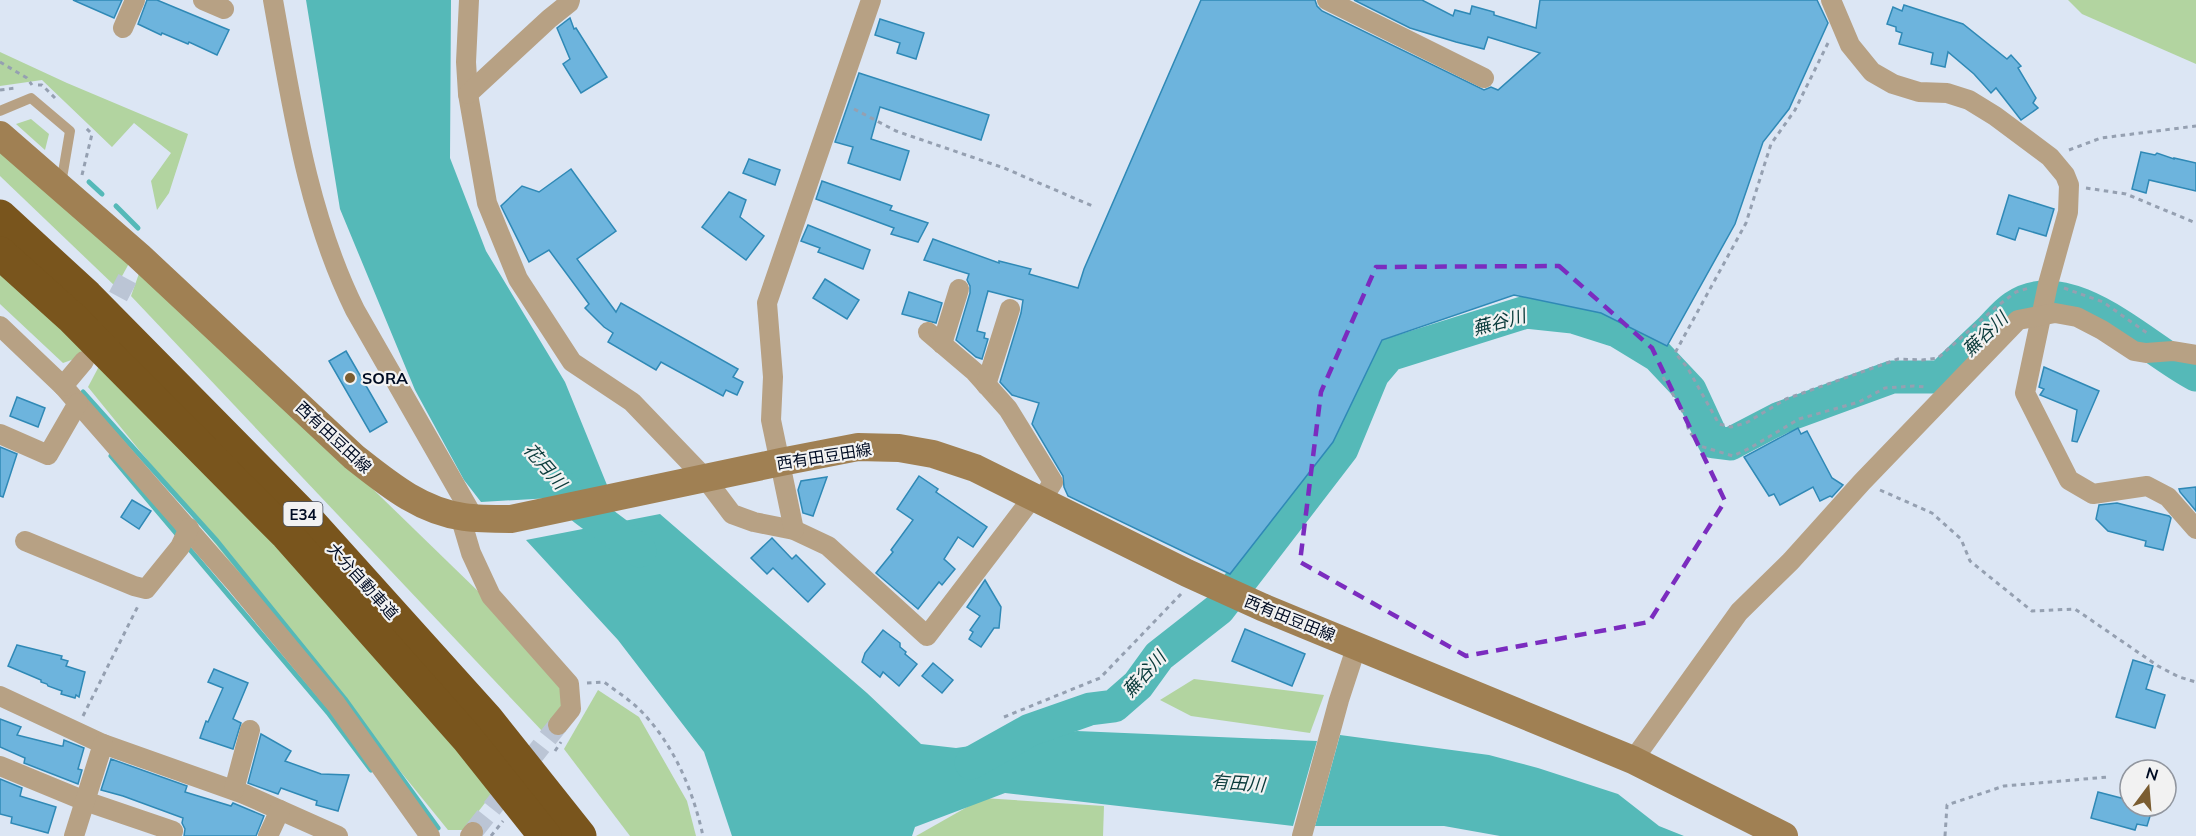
<svg xmlns="http://www.w3.org/2000/svg" width="2196" height="836" viewBox="0 0 2196 836" font-family="Mulish,'Noto Sans JP',sans-serif">
	<rect width="100%" height="100%" fill="#dce6f4"/>
	<!-- green -->
	<g fill="#b2d4a0">
		<polygon points="2068,0 2196,0 2196,64 2082,14"/>
		<polygon points="0,52 67,83 188,134 169,193 157,210 151,181 171,153 134,123 112,147 42,80 0,86"/>
		<polygon points="31,119 49,134 45,150 16,124"/>
		<polygon points="0,142 132,258 116,287 0,176"/>
		<polygon points="0,264 88,338 80,357 63,363 0,304"/>
		<polygon points="142,265 482,595 562,684 562,709 544,733 131,296"/>
		<polygon points="106,353 502,781 464,830 448,830 88,387"/>
		<polygon points="1194,679 1324,695 1310,733 1191,716 1160,700"/>
		<polygon points="598,690 639,717 687,801 696,836 630,836 564,749"/>
		<polygon points="983,798 1104,806 1103,836 916,836"/>
	</g>
	<!-- water -->
	<g fill="#55b9b8">
		<polygon points="306,0 451,0 450,158 486,251 565,382 607,485 551,498 481,502 464,480 415,390 340,209"/>
		<polygon points="660,514 867,693 921,744 956,748 1077,731 1317,741 1293,826 1005,793 915,827 912,836 732,836 704,752 618,640 526,540"/>
		<polygon points="1340,735 1489,755 1538,768 1618,794 1659,826 1684,836 1500,836 1444,826 1315,826"/>
	</g>
	<g fill="none" stroke-linecap="round" stroke-linejoin="round">
		<!-- stream -->
		<g stroke="#55b9b8" stroke-width="5">
			<polyline points="89,182 102,194"/>
			<polyline points="116,206 138,228"/>
			<polyline points="83,392 217,541 345,699 438,828"/>
			<polyline points="111,456 180,538"/>
			<polyline points="186,545 329,714 371,770"/>
		</g>
		<!-- river -->
		<g stroke="#55b9b8" stroke-width="33">
			<polyline points="560,485 584,509 640,551"/>
			<path d="M971 763 1030 730 1090 709 1114 706 1138 685 1159 656 1219 609 1342 449 1373 374 1389 355 1526 312 1573 317 1617 331 1658 356 1690 390 1714 442 1730 444 1780 418 1892 377H1941C1957 361 1974 345 1991 329 1998 322 2005 313 2014 307 2069 269 2147 350 2196 375"/>
		</g>
	</g>
	<!-- building -->
	<g fill="#6db4dd" stroke="#2f89b6" stroke-width="1.5">
		<polygon points="73,0 122,0 114,18"/>
		<polygon points="147,0 157,0 229,30 217,55 189,42 188,44 162,33 161,35 138,24"/>
		<polygon points="1201,0 1315,0 1317,6 1322,11 1484,90 1491,87 1498,90 1540,53 1488,37 1484,49 1456,42 1410,28 1354,0 1422,0 1453,16 1455,10 1470,14 1472,6 1494,12 1494,15 1536,28 1540,0 1817,0 1828,23 1789,109 1763,142 1735,224 1667,346 1601,313 1514,295 1382,340 1333,442 1230,574 1068,496 1064,487 1063,476 1032,424 1039,403 1012,395 1000,382 1021,313 1023,300 988,291 977,331 985,333 984,338 988,339 982,359 976,357 956,340 970,293 970,286 967,280 969,274 924,260 933,239 999,263 999,261 1031,269 1029,274 1078,288 1084,269"/>
		<polygon points="1904,5 1963,24 2007,59 2011,55 2021,66 2018,68 2036,98 2033,103 2038,108 2021,120 1996,88 1991,93 1974,74 1948,52 1945,67 1931,64 1933,53 1899,44 1902,33 1896,31 1896,27 1887,24 1893,7 1902,11"/>
		<polygon points="570,18 574,29 576,28 607,77 581,93 563,64 570,59 557,28"/>
		<polygon points="880,19 924,33 916,59 897,53 900,43 875,35"/>
		<polygon points="859,73 989,115 981,140 880,107 871,139 909,151 900,180 848,163 853,147 835,142"/>
		<polygon points="2141,152 2155,155 2157,153 2174,159 2174,158 2196,163 2196,191 2149,180 2146,193 2132,189"/>
		<polygon points="749,159 780,170 775,185 743,173"/>
		<polygon points="571,169 616,231 577,259 616,312 621,303 738,369 733,377 743,382 737,395 726,390 723,396 661,362 656,370 608,342 613,333 604,327 585,308 589,304 549,250 529,262 501,206 522,186 539,192"/>
		<polygon points="822,181 892,206 890,210 928,223 918,242 891,234 894,228 816,199"/>
		<polygon points="729,192 746,200 740,217 764,236 746,260 702,227"/>
		<polygon points="2009,195 2054,209 2046,236 2019,228 2015,240 1997,234"/>
		<polygon points="808,225 870,250 863,269 818,252 820,248 801,241"/>
		<polygon points="825,279 859,300 847,319 813,298"/>
		<polygon points="909,292 942,303 936,323 902,314"/>
		<polygon points="346,351 387,422 370,432 329,361"/>
		<polygon points="2044,367 2099,391 2077,442 2072,441 2077,410 2040,395 2044,389 2039,387"/>
		<polygon points="17,397 45,408 38,427 10,416"/>
		<polygon points="1798,428 1801,434 1807,431 1832,478 1843,485 1832,497 1830,496 1820,501 1813,487 1780,505 1774,494 1769,496 1744,457"/>
		<polygon points="0,447 17,454 3,497 0,496"/>
		<polygon points="919,476 938,489 936,492 987,527 973,547 958,537 944,559 955,569 942,585 939,582 918,609 876,573 893,552 891,550 913,520 897,509"/>
		<polygon points="827,477 813,516 803,513 798,490 801,481"/>
		<polygon points="2196,487 2196,511 2180,492 2179,489"/>
		<polygon points="132,500 151,511 139,529 121,517"/>
		<polygon points="2117,503 2169,516 2171,518 2163,550 2145,546 2146,541 2108,531 2096,519 2099,505"/>
		<polygon points="772,538 792,559 796,555 825,584 808,602 773,568 767,574 751,558"/>
		<polygon points="985,580 1001,607 999,628 994,628 981,647 969,639 973,632 970,630 980,616 967,607"/>
		<polygon points="1245,629 1305,654 1292,686 1232,661"/>
		<polygon points="883,630 900,643 900,647 906,652 905,654 917,664 899,686 883,672 880,677 862,662 865,653"/>
		<polygon points="17,645 62,656 61,659 68,661 66,666 85,672 79,697 76,695 75,698 61,694 62,691 48,686 47,684 41,682 41,680 8,666"/>
		<polygon points="2133,660 2153,666 2146,689 2165,695 2155,728 2116,717"/>
		<polygon points="933,663 953,680 942,693 922,676"/>
		<polygon points="214,669 248,683 233,719 241,723 233,749 200,738 206,721 208,722 223,688 208,682"/>
		<polygon points="0,719 21,727 17,735 61,746 63,746 64,740 84,748 78,769 82,770 78,784 24,763 25,758 0,747"/>
		<polygon points="261,734 291,751 285,761 321,774 349,775 338,811 316,805 317,801 281,788 278,794 248,783"/>
		<polygon points="111,759 187,786 185,792 231,806 233,803 264,816 256,836 184,836 185,829 182,823 183,818 123,796 101,790"/>
		<polygon points="0,779 22,788 20,796 56,807 48,833 11,823 12,817 0,814"/>
		<polygon points="2098,792 2121,798 2130,802 2130,806 2137,806 2137,809 2151,813 2147,826 2137,824 2135,830 2091,818"/>
	</g>
	<g fill="none" stroke-linecap="round" stroke-linejoin="round">
		<!-- street-tunnel -->
		<g stroke="#bbc5d5" stroke-width="20" stroke-dasharray="20 10" stroke-linecap="butt">
			<polyline points="104,323 132,270"/>
			<polyline points="473,832 558,725"/>
		</g>
		<!-- path -->
		<g stroke="#95a0b1" stroke-width="3" stroke-dasharray="4.5 4.5" stroke-linecap="butt">
			<polyline points="1828,43 1795,110 1771,144 1746,223 1675,353 1687,367 1719,424 1731,427 1746,423 1786,399 1898,359 1922,360 1938,358 1996,307 2016,292 2029,288"/>
			<polyline points="0,62 27,78 32,85"/>
			<polyline points="38,85 42,85 55,98"/>
			<polyline points="0,90 16,88"/>
			<polyline points="854,109 896,131 1004,168 1095,207"/>
			<polyline points="2069,150 2101,138 2196,126"/>
			<polyline points="82,175 92,134 84,126"/>
			<polyline points="2086,188 2126,194 2196,223"/>
			<polyline points="2064,288 2103,302 2147,333"/>
			<polyline points="1663,377 1683,412 1689,431 1700,446 1733,456 1750,448 1799,419 1859,402 1885,388 1914,386 1926,387"/>
			<polyline points="1880,490 1932,513 1961,539 1970,561 2032,611 2075,609 2158,666 2179,677 2196,682"/>
			<path d="M587 683 604 682C616 691 630 700 641 711 674 745 693 790 703 836"/>
			<polyline points="83,716 138,606"/>
			<polyline points="1004,717 1100,678 1181,594"/>
			<polyline points="555,751 561,742"/>
			<polyline points="491,836 503,821"/>
			<polyline points="1945,836 1947,805 2004,786 2108,777"/>
		</g>
		<!-- lane -->
		<polyline stroke="#b7a184" stroke-width="10" points="0,111 31,98 70,131 61,184"/>
		<!-- street -->
		<g stroke="#b7a184" stroke-width="20">
			<polyline points="203,0 224,9"/>
			<path d="M273 0C292 105 307 213 355 310L474 518"/>
			<polyline points="469,0 466,62 468,94 487,203 518,279 572,362 632,402 705,478 732,514 754,522 794,530 828,546 927,636 1033,497"/>
			<polyline points="1327,0 1484,78"/>
			<polyline points="1831,0 1850,45 1872,72 1893,84 1919,92 1947,93 1969,100 1995,116 2050,157 2065,175 2069,185 2068,212 2048,284 2025,393 2069,480 2093,494 2147,486 2168,497 2196,529"/>
			<polyline points="123,28 135,0"/>
			<polyline points="468,94 549,19 569,3 570,0"/>
			<polyline points="0,326 63,386 238,586 336,704 430,836"/>
			<polyline points="928,332 975,372 1008,409 1053,482 1041,501"/>
			<polyline points="942,344 959,289"/>
			<polyline points="986,385 1010,309"/>
			<polyline points="63,386 84,361"/>
			<polyline points="0,434 48,455 78,403"/>
			<polyline points="460,516 471,553 491,596 569,684 571,709 558,725"/>
			<polyline points="794,530 771,420 773,377 767,303 871,0"/>
			<polyline points="25,541 134,586 146,589 180,547 189,528"/>
			<polyline points="0,696 103,744 244,794 338,836"/>
			<polyline points="1633,760 1739,612 1791,561 1862,482 2018,320 2055,313 2077,317 2102,330 2134,351 2146,353 2173,351 2196,355"/>
			<polyline points="0,766 85,801 173,831"/>
			<polyline points="234,790 250,730"/>
			<polyline points="74,836 103,744"/>
			<polyline points="268,836 280,810"/>
			<polyline points="470,836 473,832"/>
			<polyline points="1302,836 1339,700 1357,645"/>
		</g>
		<!-- secondary -->
		<path stroke="#a08053" stroke-width="28" d="M0 135 139 256 354 457C387 483 420 511 464 517 479 519 495 519 511 519L781 462 858 447 899 448 933 454 975 468 1187 573 1262 607 1633 760 1784 836"/>
		<!-- highway -->
		<g stroke="#79551d" stroke-width="33">
			<polyline points="0,216 87,296 306,518 487,719 580,836"/>
			<polyline points="0,253 71,317 287,535 467,738 545,836"/>
		</g>
	</g>
	<!-- marked area -->
	<path fill="none" stroke="#7b2cbf" stroke-width="4.5" stroke-dasharray="12 8" stroke-linejoin="round" d="M1559 266 1652 348 1725 501 1649 622 1466 656 1300 562 1321 392 1376 267Z"/>
	<!-- markers -->
	<circle fill="#7b5d31" stroke="#f2f2f2" stroke-width="2" cx="350" cy="378" r="6"/>
	<g text-anchor="middle" dominant-baseline="central" stroke-width="4.5" stroke-linejoin="round" paint-order="stroke">
		<!-- shield labels -->
		<rect fill="#f2f2f2" stroke="#495161" stroke-width="1.5" x="283.5" y="502" width="39" height="24" rx="4.5"/>
		<g font-size="15" font-weight="bold" fill="#000c23">
			<text x="303" y="514">E34</text>
		</g>
		<!-- poi labels -->
		<g font-size="16" font-weight="bold" fill="#000c23" stroke="#f2f2f2" text-anchor="start">
			<text x="362" y="378">SORA</text>
		</g>
		<!-- street labels -->
		<g font-size="16" fill="#000c23" stroke="#f2f2f2">
			<text transform="translate(334 437) rotate(43)">西有田豆田線</text>
			<text transform="translate(824 456) rotate(-9)">西有田豆田線</text>
			<text transform="translate(363 581) rotate(48)">大分自動車道</text>
			<text transform="translate(1290 618) rotate(22)">西有田豆田線</text>
		</g>
		<!-- water labels -->
		<g font-size="18" font-style="italic" fill="#093a3a" stroke="#f2f2f2">
			<text transform="translate(1499 322) rotate(-15)">蕪谷川</text>
			<text transform="translate(1985 334) rotate(-44)">蕪谷川</text>
			<text transform="translate(545 466) rotate(49)">花月川</text>
			<text transform="translate(1144 674) rotate(-48)">蕪谷川</text>
			<text transform="translate(1238 783) rotate(4)">有田川</text>
		</g>
	</g>
	<!-- north arrow -->
	<g transform="translate(2148 788) rotate(16)"><circle r="28" fill="#f2f2f2" stroke="#91969f" stroke-width="1.5"/>
	<path d="M0-4.5L10 22L0 15L-10 22Z" fill="#7b5d31"/>
	<text y="-9" font-size="16" font-weight="bold" text-anchor="middle" fill="#000c23">N</text>
	</g>
</svg>
